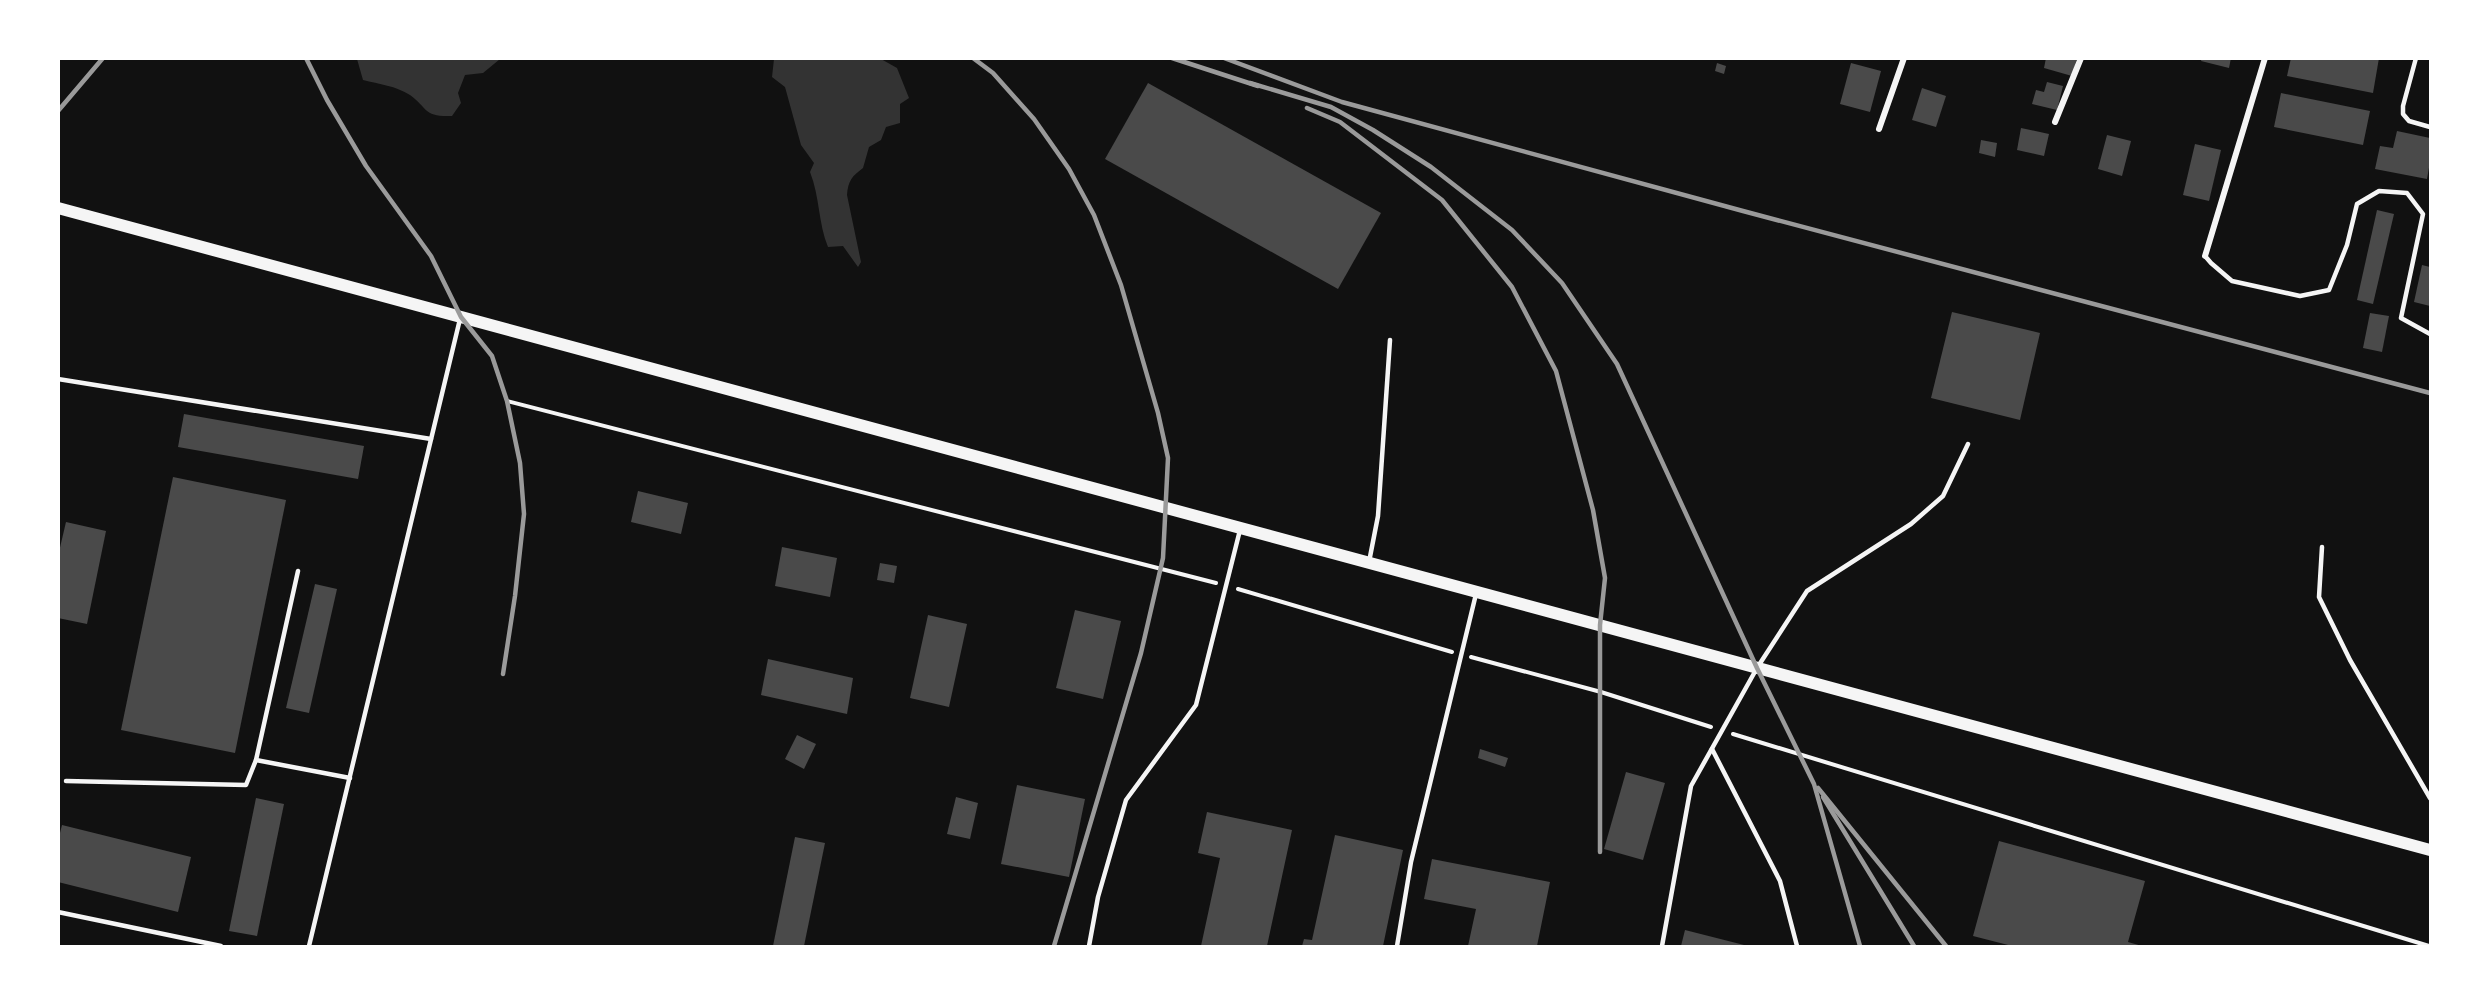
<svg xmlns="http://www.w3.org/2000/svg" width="2489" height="1005" viewBox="0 0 2489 1005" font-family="Lato,sans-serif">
	<rect width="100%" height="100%" fill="#111"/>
	<!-- water -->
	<g fill="#333">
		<path d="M357 59V58L500 59 483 73 465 75 458 93 461 103 452 116C423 117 428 108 410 95 396 86 379 84 363 80Z"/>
		<path d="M774 59H881L897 68 909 98 900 104V123L886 127 881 140 869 147 863 168C852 176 848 181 847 195L861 262 858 267 843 246 828 247C818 223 820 197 810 172L814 163 801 145 785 87 772 77Z"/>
	</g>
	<!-- building -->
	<g fill="#4a4a4a">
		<polygon points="2046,58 2077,58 2072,76 2044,68"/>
		<polygon points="2202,58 2231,58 2229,68 2201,61"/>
		<polygon points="2291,58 2379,58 2373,93 2287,76"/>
		<polygon points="1717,63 1726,66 1724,74 1715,71"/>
		<polygon points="1851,63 1881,71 1870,112 1840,104"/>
		<polygon points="2047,82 2063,86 2057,110 2032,104 2036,90 2044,92"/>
		<polygon points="1148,83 1381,213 1338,289 1105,159"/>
		<polygon points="1922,88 1946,96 1936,127 1912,120"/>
		<polygon points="2281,93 2370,111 2363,145 2274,127"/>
		<polygon points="2021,128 2049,134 2044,156 2017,150"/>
		<polygon points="2397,131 2430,138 2430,162 2427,179 2375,169 2380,146 2393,148"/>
		<polygon points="2107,135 2131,141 2122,176 2098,169"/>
		<polygon points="1981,140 1997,143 1995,157 1979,153"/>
		<polygon points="2195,144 2221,150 2209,201 2183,195"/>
		<polygon points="2377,210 2394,214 2373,304 2357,300"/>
		<polygon points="2422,265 2430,267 2430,306 2414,302"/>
		<polygon points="1952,312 2040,333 2020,420 1931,398"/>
		<polygon points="2370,313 2389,316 2382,352 2363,348"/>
		<polygon points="184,414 364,446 358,479 178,447"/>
		<polygon points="173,477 286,500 235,753 121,730"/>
		<polygon points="638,491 688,503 681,534 631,522"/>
		<polygon points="66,522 106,531 87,624 58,618 58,556"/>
		<polygon points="782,547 837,558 830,597 775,586"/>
		<polygon points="880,563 897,566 894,583 877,580"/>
		<polygon points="315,584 337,589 309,713 286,708"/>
		<polygon points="1075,610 1121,621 1103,699 1056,688"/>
		<polygon points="928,615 967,624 949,707 910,698"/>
		<polygon points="768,659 853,678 847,714 761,695"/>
		<polygon points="797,735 816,744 804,769 785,759"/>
		<polygon points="1480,749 1508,758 1505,767 1478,758"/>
		<polygon points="1626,772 1665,783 1643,860 1604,849"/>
		<polygon points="1017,785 1085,799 1069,877 1001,864"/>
		<polygon points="956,797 978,803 970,839 947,834"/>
		<polygon points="256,798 284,804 257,936 229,931"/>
		<polygon points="1207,812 1292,830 1267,946 1201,946 1220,858 1198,853"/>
		<polygon points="62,825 191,857 178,912 58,882 58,841"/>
		<polygon points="1335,835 1403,850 1383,946 1302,946 1304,939 1312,940"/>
		<polygon points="795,837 825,843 804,946 773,946"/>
		<polygon points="1999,841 2145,881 2128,942 2142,946 2012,946 1973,936"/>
		<polygon points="1432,859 1550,882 1537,946 1468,946 1476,909 1424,899"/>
		<polygon points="1685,930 1748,946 1681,946"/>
	</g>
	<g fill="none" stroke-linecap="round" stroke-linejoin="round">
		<!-- path -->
		<g stroke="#f5f5f5" stroke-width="4">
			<polyline points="507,401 1216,583"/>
			<polyline points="1238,589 1452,652"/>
			<polyline points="1471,657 1601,692 1711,727"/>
			<polyline points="1733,734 2429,946"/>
		</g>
		<!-- service -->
		<g stroke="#f5f5f5" stroke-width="4.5">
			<polyline points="2416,58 2403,106 2403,114 2409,121 2430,127"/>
			<polyline points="2205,256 2211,263 2232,281 2300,296 2329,290 2347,245 2357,204 2379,191 2407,193 2423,214 2401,318 2430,334"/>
			<polyline points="58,379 431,439"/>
			<polyline points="2322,547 2319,597 2350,660 2430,798"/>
			<polyline points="1369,562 1378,516 1390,340"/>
			<polyline points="298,571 256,760 350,778"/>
			<polyline points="1712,749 1780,881 1797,946"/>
			<polyline points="66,781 246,785 256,760"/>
			<polyline points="58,912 221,946"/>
			<polyline points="309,946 460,319"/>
			<polyline points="1089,946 1098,897 1126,800 1196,705 1240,530"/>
			<polyline points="1397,946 1411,862 1476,594"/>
			<polyline points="1662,946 1691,786 1757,668 1807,591 1911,524 1943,496 1968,444"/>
		</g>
		<!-- minor -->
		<g stroke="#f5f5f5" stroke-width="6">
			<polyline points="2055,122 2081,58"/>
			<polyline points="1879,129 1904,58"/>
			<polyline points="2205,256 2265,58"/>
		</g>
		<!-- secondary -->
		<polyline stroke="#f5f5f5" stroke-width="12" points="58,208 2430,850"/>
		<!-- rail -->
		<g stroke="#9a9a9a" stroke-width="4.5">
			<polyline points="306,58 327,100 366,166 431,256 461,317 492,356 507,401 520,463 524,514 515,596 503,674"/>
			<polyline points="973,58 993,73 1034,119 1069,169 1094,215 1121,285 1158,413 1168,458 1163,558 1141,653 1054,946"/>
			<polyline points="1172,58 1258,86"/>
			<polyline points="1224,58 1342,102 1743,211 2430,393"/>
			<polyline points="1250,83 1331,107 1373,130 1431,167 1512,230 1562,283 1617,364 1757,668 1814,784 1860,946"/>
			<polyline points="1307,108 1340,122 1442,200 1512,287 1556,371 1593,510 1605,578 1600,625 1600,852"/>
			<polyline points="58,111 103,58"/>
			<polyline points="1818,788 1946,946"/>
			<polyline points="1823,797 1914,946"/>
		</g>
	</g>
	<!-- border -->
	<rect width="2489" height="1005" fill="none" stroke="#ffffff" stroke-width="120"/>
</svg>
